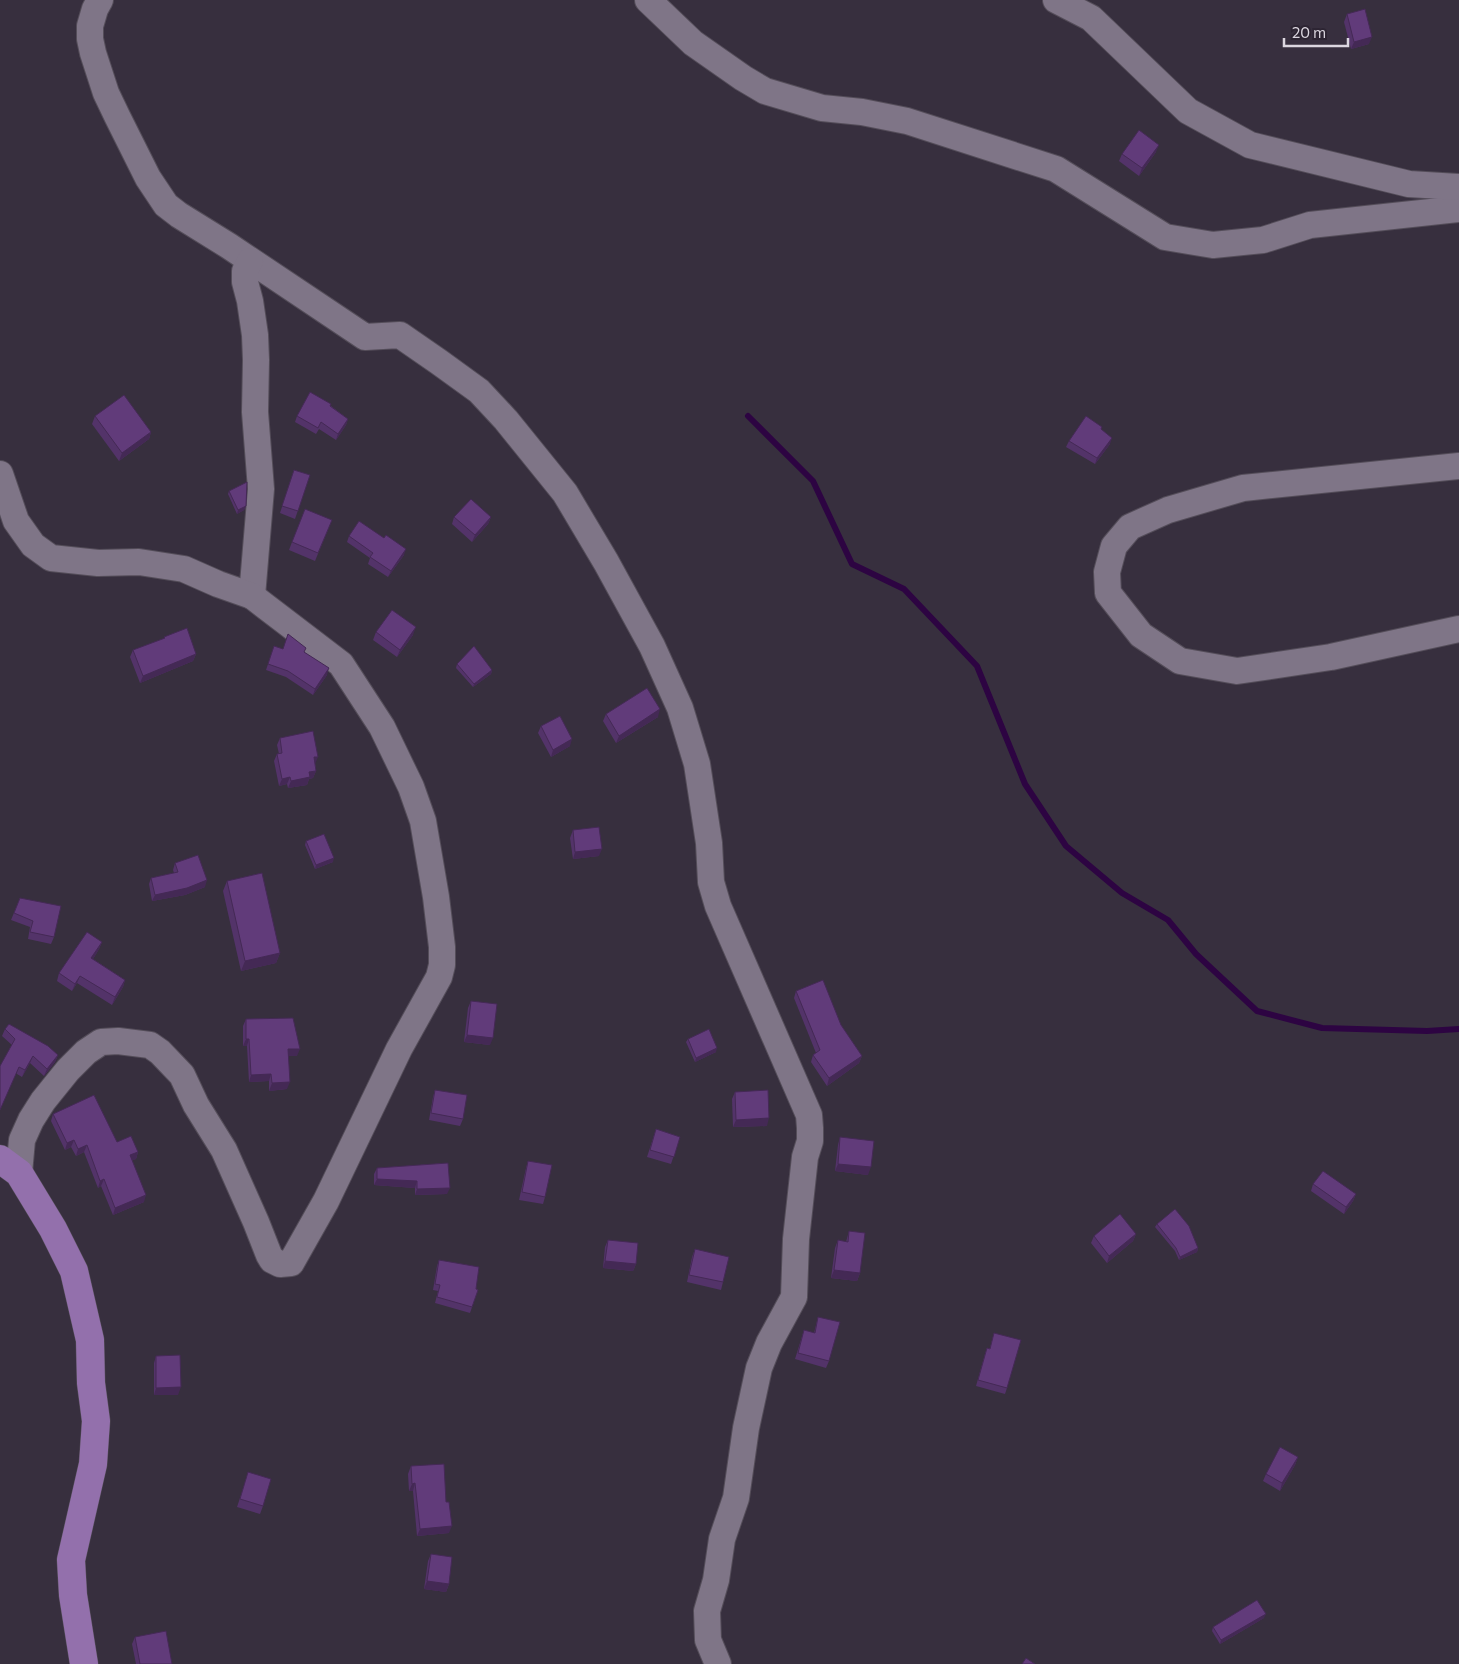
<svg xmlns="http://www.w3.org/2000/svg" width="1459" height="1664" viewBox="0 0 1459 1664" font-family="Commissioner,sans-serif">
	<rect width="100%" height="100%" fill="#372f3e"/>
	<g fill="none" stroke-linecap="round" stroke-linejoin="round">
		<!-- stream -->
		<polyline stroke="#2d0442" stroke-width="6" points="748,416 813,481 852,564 904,589 977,666 1025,784 1066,846 1122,893 1168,920 1196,954 1257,1011 1322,1028 1427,1031 1459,1029"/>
		<defs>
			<g id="minor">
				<polyline points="100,0 95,9 90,26 90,39 93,53 106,93 117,116 148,178 166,205 179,215 229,246 365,337 400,335 439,362 479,391 506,420 565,493 606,562 652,646 680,708 697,764 709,843 711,882 718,906 809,1115 810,1128 810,1141 805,1157 796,1239 794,1297 769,1343 759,1368 746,1428 736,1498 722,1539 716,1580 707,1611 708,1640 718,1664"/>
				<polyline points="648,0 693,43 743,78 765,91 822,108 862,112 907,121 1056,169 1165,237 1213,245 1263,240 1310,225 1459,209"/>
				<polyline points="1056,0 1091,18 1188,111 1250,145 1409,184 1459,187"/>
				<polyline points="250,261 245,271 245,282 250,301 255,335 256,360 255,412 261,489 252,596"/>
				<polyline points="1459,466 1243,488 1168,510 1130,527 1114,546 1107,572 1108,593 1141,635 1180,661 1237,671 1331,657 1459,629"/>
				<polyline points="0,474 16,521 33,545 51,558 98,563 139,562 184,569 218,584 252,596 341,664 382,727 411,787 423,821 436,897 442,947 442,965 439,977 399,1049 326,1201 291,1263 280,1264 272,1260 269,1255 256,1222 224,1150 196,1105 182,1075 160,1052 150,1045 118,1041 101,1042 86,1052 68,1070 43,1101 31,1120 22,1140 19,1173"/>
			</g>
			<polyline id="major" points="0,1159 19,1173 53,1229 74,1271 90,1340 91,1383 96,1421 93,1464 71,1560 73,1595 84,1664"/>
		</defs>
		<!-- minor casing -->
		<use href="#minor" stroke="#544d59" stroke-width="28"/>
		<!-- major casing -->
		<use href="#major" stroke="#544d59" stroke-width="29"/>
		<!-- minor -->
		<use href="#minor" stroke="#7f7587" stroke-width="26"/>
		<!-- major -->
		<use href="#major" stroke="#9370ac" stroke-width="28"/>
	</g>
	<!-- wall -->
	<g fill="#533369">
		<polygon points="1347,14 1369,44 1351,49 1344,22"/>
		<polygon points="1156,152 1139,176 1119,161 1122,154"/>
		<polygon points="331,406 348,419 346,425 336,440 319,429 316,434 295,422 297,416"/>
		<polygon points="95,416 151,432 149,439 119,461 92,424"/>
		<polygon points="1101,429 1110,444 1095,464 1066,447 1069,441"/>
		<polygon points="294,470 310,475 295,519 280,513"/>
		<polygon points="229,491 246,506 244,510 237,514 228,494"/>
		<polygon points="454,517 491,517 488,524 472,542 452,524"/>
		<polygon points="329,527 315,561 289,550 292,542"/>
		<polygon points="349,536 404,555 388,577 368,564 370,558 347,542"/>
		<polygon points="376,632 413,635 397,657 373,640"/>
		<polygon points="164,637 196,654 193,661 140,683 130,657 133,650 164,639"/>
		<polygon points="274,646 283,649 304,652 327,675 313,695 286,677 266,670"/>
		<polygon points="457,664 492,670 491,674 473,687 456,668"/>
		<polygon points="606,714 658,717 616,743 603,721"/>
		<polygon points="541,726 570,746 551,757 538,733"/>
		<polygon points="280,738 315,764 316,771 313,778 309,779 307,785 288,788 287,784 279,786 274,761 277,754 279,754 277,745"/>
		<polygon points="573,830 599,856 573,859 570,838"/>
		<polygon points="306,841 333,862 315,869 305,845"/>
		<polygon points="175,863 205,887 185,895 152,901 149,884 151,878 174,873 173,870"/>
		<polygon points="227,881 280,953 276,963 241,971 223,891"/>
		<polygon points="20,898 54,937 51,944 28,939 30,927 11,920"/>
		<polygon points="102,942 99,949 93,959 125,980 123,987 112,1005 77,983 72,991 57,981 59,973"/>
		<polygon points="796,991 841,1025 862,1056 859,1063 827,1086 811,1062 813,1055 816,1053 794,998"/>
		<polygon points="471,1001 490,1045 464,1042 468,1008"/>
		<polygon points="246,1019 297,1056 288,1056 287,1089 269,1091 269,1081 249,1082 247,1046 243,1046 243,1026"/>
		<polygon points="5,1029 58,1055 55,1062 44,1076 30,1063 22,1077 17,1074 12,1045 2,1036"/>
		<polygon points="688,1039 716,1052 695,1062 686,1042"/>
		<polygon points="435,1090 463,1119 460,1126 429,1120 433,1097"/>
		<polygon points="735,1092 767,1126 733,1127 732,1099"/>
		<polygon points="53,1114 138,1152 136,1159 132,1160 144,1202 113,1215 101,1186 98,1188 84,1152 76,1156 71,1147 65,1150 51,1121"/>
		<polygon points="656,1129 680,1137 671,1164 647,1157"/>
		<polygon points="840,1137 868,1175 835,1171 838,1145"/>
		<polygon points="528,1161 545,1197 543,1204 519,1200 526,1168"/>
		<polygon points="448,1163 447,1194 415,1195 415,1188 374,1185 374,1174 377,1168"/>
		<polygon points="1313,1184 1356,1194 1353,1201 1344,1214 1311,1191"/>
		<polygon points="1157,1224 1198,1248 1197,1252 1179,1260 1175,1251 1155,1227"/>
		<polygon points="849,1231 860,1273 857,1281 831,1278 835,1248 838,1240 846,1242"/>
		<polygon points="1136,1234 1133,1241 1107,1263 1091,1243 1094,1236"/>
		<polygon points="608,1240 636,1264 633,1271 603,1268 605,1247"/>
		<polygon points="695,1249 723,1282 721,1290 687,1282 692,1257"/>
		<polygon points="439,1260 478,1290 470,1313 435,1303 438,1291 433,1290 437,1266"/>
		<polygon points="818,1317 829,1361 826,1368 795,1359 804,1330 814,1333"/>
		<polygon points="994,1333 1007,1388 1005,1394 976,1386 985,1354 987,1348 990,1348"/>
		<polygon points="156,1356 178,1395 154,1395 154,1363"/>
		<polygon points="1298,1457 1295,1465 1280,1491 1263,1481 1266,1474"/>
		<polygon points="411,1466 446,1502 449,1533 417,1536 413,1491 409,1491 408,1474"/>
		<polygon points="246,1480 263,1506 260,1514 237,1507"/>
		<polygon points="431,1554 449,1584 446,1592 424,1589 428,1561"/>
		<polygon points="1264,1618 1220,1644 1212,1631 1213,1627"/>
		<polygon points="135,1637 172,1664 136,1664 132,1644"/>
	</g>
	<!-- shaded-wall -->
	<g fill="#442955">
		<polygon points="1372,37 1369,44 1351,49 1354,42"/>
		<polygon points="1159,145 1156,152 1139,176 1142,168"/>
		<polygon points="348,419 346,425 336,440 338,434"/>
		<polygon points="151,432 149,439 119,461 122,453"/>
		<polygon points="1112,438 1110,444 1095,464 1097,458"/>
		<polygon points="246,506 244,510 237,514 238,510"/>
		<polygon points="491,517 488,524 472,542 475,535"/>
		<polygon points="406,549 404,555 388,577 391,571"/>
		<polygon points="416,627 413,635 397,657 400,650"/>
		<polygon points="196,654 193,661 140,683 143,676"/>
		<polygon points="329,668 327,675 313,695 315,689"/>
		<polygon points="492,670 491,674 473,687 474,684"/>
		<polygon points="660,709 658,717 616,743 619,736"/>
		<polygon points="572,739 570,746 551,757 553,750"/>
		<polygon points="314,757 318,757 315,764"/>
		<polygon points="316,771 313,778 309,779 307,785 288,788 291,781 309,772"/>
		<polygon points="290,777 287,784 279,786 282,779"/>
		<polygon points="602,849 599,856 573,859 575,852"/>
		<polygon points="334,858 333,862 315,869 316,865"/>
		<polygon points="207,880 205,887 185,895 152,901 155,895"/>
		<polygon points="102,942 99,949 89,966 91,958"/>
		<polygon points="280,953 276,963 241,971 245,961"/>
		<polygon points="80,976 77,983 72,991 75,984"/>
		<polygon points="125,980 123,987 112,1005 115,997"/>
		<polygon points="467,1035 493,1038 490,1045 464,1042"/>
		<polygon points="246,1039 249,1039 247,1046 243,1046"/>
		<polygon points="717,1048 716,1052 695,1062 696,1058"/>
		<polygon points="288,1049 300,1049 297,1056 285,1056"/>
		<polygon points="58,1055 55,1062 44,1076 47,1069"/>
		<polygon points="33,1056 30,1063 22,1077 25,1070"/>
		<polygon points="862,1056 859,1063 827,1086 829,1078"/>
		<polygon points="271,1074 269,1081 249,1082 251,1075"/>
		<polygon points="290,1082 287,1089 269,1091 272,1083"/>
		<polygon points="769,1118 767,1126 733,1127 736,1120"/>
		<polygon points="74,1140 71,1147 65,1150 67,1143"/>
		<polygon points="87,1145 84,1152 76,1156 78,1149"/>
		<polygon points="138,1152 136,1159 128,1162 130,1155"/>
		<polygon points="838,1164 871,1167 868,1175 835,1171"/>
		<polygon points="104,1179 101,1186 98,1188 100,1181"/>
		<polygon points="377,1179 417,1181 415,1188 374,1185"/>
		<polygon points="450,1188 447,1194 415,1195 417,1189"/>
		<polygon points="1356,1194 1353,1201 1344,1214 1346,1207"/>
		<polygon points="146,1195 144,1202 113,1215 115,1208"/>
		<polygon points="1136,1234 1133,1241 1107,1263 1109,1256"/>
		<polygon points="1198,1248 1197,1252 1179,1260 1180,1257"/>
		<polygon points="605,1261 636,1264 633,1271 603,1268"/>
		<polygon points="834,1270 860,1273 857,1281 831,1278"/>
		<polygon points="181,1387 178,1395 154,1395 156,1388"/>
		<polygon points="1298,1457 1295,1465 1280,1491 1282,1483"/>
		<polygon points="415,1483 413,1491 409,1491 412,1484"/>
		<polygon points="452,1526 449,1533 417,1536 420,1529"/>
		<polygon points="427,1581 449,1584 446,1592 424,1589"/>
		<polygon points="1266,1614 1264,1618 1220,1644 1221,1640"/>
	</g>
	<!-- building -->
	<g fill="#613b7a" stroke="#442955">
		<polygon points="1365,9 1372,37 1354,42 1347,14"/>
		<polygon points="1139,130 1159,145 1142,168 1122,154"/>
		<polygon points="310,392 331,404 330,406 348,419 338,434 321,422 318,428 297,416"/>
		<polygon points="124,395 151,432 122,453 95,416"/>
		<polygon points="1086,416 1102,427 1101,429 1112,438 1097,458 1069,441"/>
		<polygon points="294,470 310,475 298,511 282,506"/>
		<polygon points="247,482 246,506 238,510 229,491"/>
		<polygon points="471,499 491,517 475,535 454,517"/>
		<polygon points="305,509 332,520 318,553 292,542"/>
		<polygon points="359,521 384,538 386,535 406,549 391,571 370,557 373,553 349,536"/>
		<polygon points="392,610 416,627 400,650 376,632"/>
		<polygon points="187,628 196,654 143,676 133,650 165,638 164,637"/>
		<polygon points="288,634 306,648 304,652 329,668 315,689 288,671 268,664 274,646 283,649"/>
		<polygon points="474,646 492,670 474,684 457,664"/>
		<polygon points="647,688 660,709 619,736 606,714"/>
		<polygon points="560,716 572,739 553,750 541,726"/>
		<polygon points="313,731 318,757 314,757 316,771 309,772 310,777 291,781 290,777 282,779 277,754 282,753 280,738"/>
		<polygon points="599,827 602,849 575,852 573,830"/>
		<polygon points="324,834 334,858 316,865 306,841"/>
		<polygon points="198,855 207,880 187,888 155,895 151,878 178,872 175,863"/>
		<polygon points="262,873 280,953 245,961 227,881"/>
		<polygon points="20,898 61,906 54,937 30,932 33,921 14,913"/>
		<polygon points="87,932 102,942 91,958 125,980 115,997 80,976 75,984 59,973"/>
		<polygon points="823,980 841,1025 862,1056 829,1078 813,1055 820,1050 796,991"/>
		<polygon points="471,1001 497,1004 493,1038 467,1035"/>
		<polygon points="293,1018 300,1049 288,1049 290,1082 272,1083 271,1074 251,1075 249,1039 246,1039 246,1019"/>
		<polygon points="9,1024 48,1046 58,1055 47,1069 33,1056 25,1070 19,1067 0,1110 0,1066 15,1039 5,1029"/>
		<polygon points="709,1029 717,1048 696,1058 688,1039"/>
		<polygon points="435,1090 467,1095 463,1119 431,1113"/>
		<polygon points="768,1090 769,1118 736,1120 735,1092"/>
		<polygon points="94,1095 117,1142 131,1136 138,1152 130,1155 146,1195 115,1208 104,1179 100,1181 87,1145 78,1149 74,1140 67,1143 53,1114"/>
		<polygon points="656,1129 680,1137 674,1157 650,1150"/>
		<polygon points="840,1137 874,1141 871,1167 838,1164"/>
		<polygon points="528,1161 552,1165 545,1197 522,1192"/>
		<polygon points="448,1163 450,1188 417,1189 417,1181 377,1179 377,1168"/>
		<polygon points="1323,1171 1356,1194 1346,1207 1313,1184"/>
		<polygon points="1175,1209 1189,1226 1198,1248 1180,1257 1176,1248 1157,1224"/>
		<polygon points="1120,1214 1136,1234 1109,1256 1094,1236"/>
		<polygon points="849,1231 865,1233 860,1273 834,1270 838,1240 848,1242"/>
		<polygon points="608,1240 638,1243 636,1264 605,1261"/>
		<polygon points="695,1249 729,1257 723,1282 689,1275"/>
		<polygon points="439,1260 479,1267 476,1289 478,1290 472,1307 437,1297 440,1285 435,1284"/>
		<polygon points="818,1317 840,1322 829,1361 798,1353 804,1330 815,1333"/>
		<polygon points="994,1333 1021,1340 1007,1388 978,1380 987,1348 990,1349"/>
		<polygon points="180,1355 181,1387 156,1388 156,1356"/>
		<polygon points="1280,1447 1298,1457 1282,1483 1266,1474"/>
		<polygon points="444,1464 446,1502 449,1502 452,1526 420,1529 415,1483 412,1484 411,1466"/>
		<polygon points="248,1472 271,1479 263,1506 240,1499"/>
		<polygon points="431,1554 452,1557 449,1584 427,1581"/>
		<polygon points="1257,1600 1266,1614 1221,1640 1213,1627"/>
		<polygon points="166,1631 172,1664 140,1664 135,1637"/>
		<polygon points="1026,1658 1035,1664 1022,1664"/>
	</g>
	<!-- scale -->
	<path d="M1284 38v8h64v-8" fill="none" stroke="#dcd7e0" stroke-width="2.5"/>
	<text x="1292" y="38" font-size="15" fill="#dcd7e0" stroke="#2d2533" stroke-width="4" paint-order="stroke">20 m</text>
</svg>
